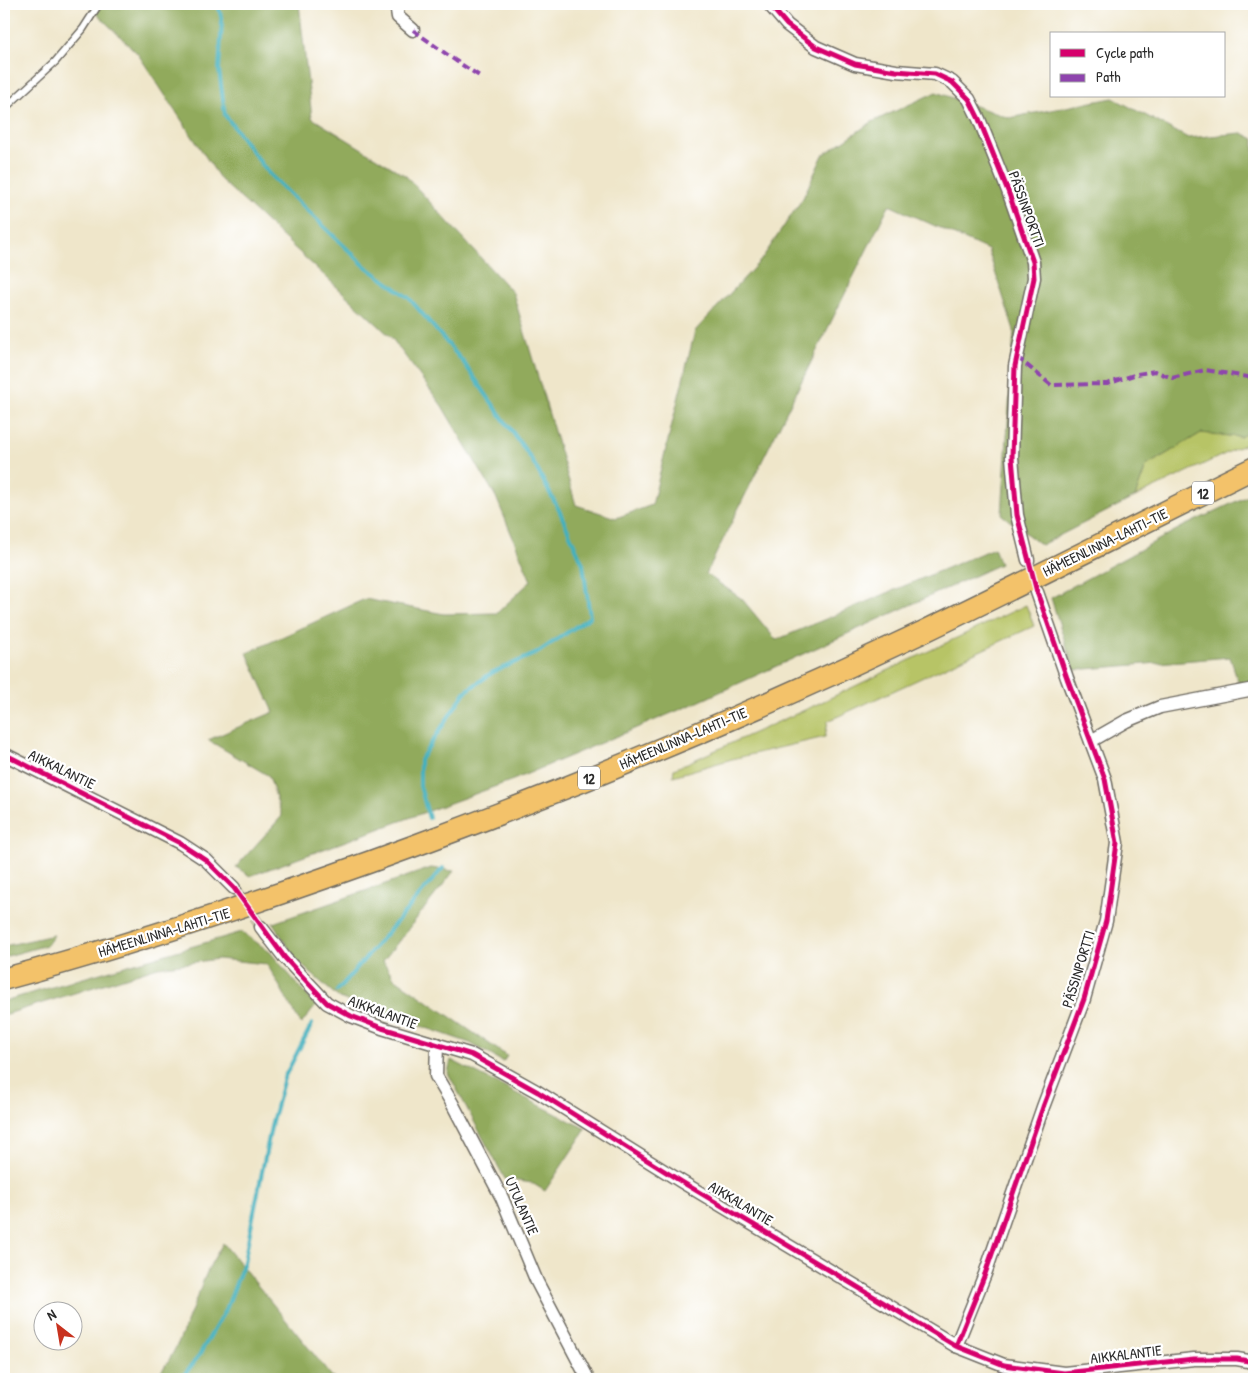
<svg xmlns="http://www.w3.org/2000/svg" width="1258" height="1383" viewBox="0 0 1258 1383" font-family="'Patrick Hand',sans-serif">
	<rect width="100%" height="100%" fill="#fff"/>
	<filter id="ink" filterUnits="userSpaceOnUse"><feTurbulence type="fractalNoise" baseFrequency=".02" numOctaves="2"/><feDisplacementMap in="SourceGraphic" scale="10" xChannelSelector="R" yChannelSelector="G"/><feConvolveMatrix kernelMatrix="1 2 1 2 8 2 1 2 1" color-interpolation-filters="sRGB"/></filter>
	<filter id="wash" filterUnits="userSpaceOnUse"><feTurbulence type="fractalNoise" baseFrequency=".0096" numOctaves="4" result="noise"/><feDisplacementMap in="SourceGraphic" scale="20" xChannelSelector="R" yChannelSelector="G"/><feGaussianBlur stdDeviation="1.12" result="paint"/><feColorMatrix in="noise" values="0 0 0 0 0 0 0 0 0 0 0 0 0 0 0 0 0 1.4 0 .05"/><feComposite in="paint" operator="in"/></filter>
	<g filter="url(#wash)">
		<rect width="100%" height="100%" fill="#efe6ca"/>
		<!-- green -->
		<g fill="#b7c466" stroke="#717848">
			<polygon points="1254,429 1254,440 1135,497 1146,466 1201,433 1240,437"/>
			<polygon points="1026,605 1034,626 828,721 825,737 732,759 673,776 674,769 809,708"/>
		</g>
		<!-- forest -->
		<g fill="#91aa5b" stroke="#5e6a43">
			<polygon points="87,4 299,4 312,118 406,176 513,293 576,505 616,518 652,505 695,331 761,260 803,198 823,155 872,122 936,92 1009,118 1113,98 1188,138 1242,133 1254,139 1254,429 1240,437 1201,433 1146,466 1135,497 1041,545 1002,515 1014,330 988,250 889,205 706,574 742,599 776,640 994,548 1000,564 698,702 513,780 250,876 236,867 282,816 269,776 208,740 274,712 247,653 365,599 444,614 497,613 531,581 496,497 442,406 391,337 221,180 138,54"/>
			<polygon points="1254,493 1254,682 1239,684 1230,657 1074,670 1051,598 1182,527"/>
			<polygon points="431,868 454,871 383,961 394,978 507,1056 503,1062 470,1043 339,998 297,961 273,923"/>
			<polygon points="242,932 270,952 316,1006 301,1024 267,964 218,959 158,967 4,1015 4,1001"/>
			<polygon points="54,935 47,945 4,957 4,946"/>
			<polygon points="451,1060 586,1129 545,1191 532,1183 505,1179 448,1073"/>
			<path d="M223 1243 334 1379 295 1376 277 1379H155C182 1348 191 1307 208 1270 212 1261 218 1252 223 1243Z"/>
		</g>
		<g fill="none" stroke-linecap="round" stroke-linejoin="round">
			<!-- stream -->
			<g stroke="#42b0be" stroke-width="4">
				<polyline points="218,4 222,21 219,70 225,115 269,174 365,266 409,298 464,363 532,460 559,510 583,564 590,617 537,653 493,672 465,692 420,760 420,786 429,818"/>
				<polyline points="337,991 443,868"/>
				<polyline points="181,1379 198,1357 227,1307 244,1262 272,1122 284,1078 312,1024"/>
			</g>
		</g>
	</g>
	<g filter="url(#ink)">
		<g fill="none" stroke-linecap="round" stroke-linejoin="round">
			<!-- minor-tunnel -->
			<polyline stroke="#c8c1aa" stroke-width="12" stroke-dasharray="12 6" stroke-linecap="butt" points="234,888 261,927"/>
			<defs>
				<polyline id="service" points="4,109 55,62 83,29 99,4"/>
				<g id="minor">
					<polyline points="396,4 398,17 413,30"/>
					<polyline points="769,4 787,25 816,47 855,64 896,71 935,74 952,82 969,99 979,119 1008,191 1033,262 1034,278 1015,366 1012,457 1017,515 1028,560"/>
					<polyline points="1091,741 1126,721 1160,707 1254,689"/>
					<polyline points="4,754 180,843 206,860 234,888"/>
					<polyline points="261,927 285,958 327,1003 351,1016 382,1028 472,1055 538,1092 682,1182 956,1346 1004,1365 1064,1373 1194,1359 1237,1359 1254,1362"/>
					<polyline points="437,1044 436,1076 452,1103 502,1198 537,1282 588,1379"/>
					<polyline points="956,1346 985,1274 1043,1107 1084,999 1106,921 1117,843 1105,779 1067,678 1037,592"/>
				</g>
				<path id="trunk" d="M4 979C142 942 277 896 411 847 585 783 757 711 925 631 1035 578 1144 522 1254 468"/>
			</defs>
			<!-- service casing -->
			<use href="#service" stroke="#706c63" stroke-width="9"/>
			<!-- minor casing -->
			<use href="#minor" stroke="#706c63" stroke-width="15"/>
			<!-- trunk casing -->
			<use href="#trunk" stroke="#706c63" stroke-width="24"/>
			<!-- service -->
			<use href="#service" stroke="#fff" stroke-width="6"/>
			<!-- minor -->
			<use href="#minor" stroke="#fff" stroke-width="12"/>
			<!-- trunk -->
			<use href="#trunk" stroke="#f3c26a" stroke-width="21"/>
			<!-- quiet -->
			<g stroke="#8e44ad" stroke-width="4" stroke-dasharray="8 4" stroke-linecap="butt">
				<polyline points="413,30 456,61 481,77"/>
				<polyline points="1017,357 1051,385 1107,384 1137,374 1155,371 1172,378 1205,370 1254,378"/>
				<polyline points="996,1379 1004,1365"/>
			</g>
			<defs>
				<g id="cycleway">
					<polyline points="769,4 787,25 816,47 855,64 896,71 935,74 952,82 969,99 979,119 1008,191 1033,262 1034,278 1015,366 1012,457 1017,515 1037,592 1067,678 1105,779 1117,843 1106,921 1084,999 1043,1107 985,1274 956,1346"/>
					<polyline points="4,754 180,843 206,860 234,888 285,958 327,1003 351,1016 382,1028 472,1055 538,1092 682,1182 956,1346 1004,1365 1064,1373 1194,1359 1237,1359 1254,1362"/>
				</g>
			</defs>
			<!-- cycleway casing -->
			<use href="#cycleway" stroke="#fff" stroke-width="8"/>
			<!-- cycleway -->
			<use href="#cycleway" stroke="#d6006c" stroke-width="5"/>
		</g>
	</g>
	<g text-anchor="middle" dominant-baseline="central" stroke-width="4.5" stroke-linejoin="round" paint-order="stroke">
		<!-- shield labels -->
		<g fill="#fff" stroke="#6b6b6b" stroke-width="1">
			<rect x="1192" y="481.5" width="22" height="23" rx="4"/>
			<rect x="578" y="766.5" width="22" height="23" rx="4"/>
		</g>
		<g font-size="14" font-weight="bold" fill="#2b2b2b">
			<text x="1203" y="493">12</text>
			<text x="589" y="778">12</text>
		</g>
		<!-- street labels -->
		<g font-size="15" fill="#2b2b2b" stroke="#fff">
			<text transform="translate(1027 209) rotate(70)">PÄSSINPORTTI</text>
			<text transform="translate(1105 542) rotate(-26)">HÄMEENLINNA-LAHTI-TIE</text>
			<text transform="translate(683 738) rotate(-23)">HÄMEENLINNA-LAHTI-TIE</text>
			<text transform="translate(62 769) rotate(26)">AIKKALANTIE</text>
			<text transform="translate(164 932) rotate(-17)">HÄMEENLINNA-LAHTI-TIE</text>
			<text transform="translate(1078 969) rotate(-73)">PÄSSINPORTTI</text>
			<text transform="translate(383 1012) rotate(20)">AIKKALANTIE</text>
			<text transform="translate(741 1203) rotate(31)">AIKKALANTIE</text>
			<text transform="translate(522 1206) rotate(66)">UTULANTIE</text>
			<text transform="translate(1126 1354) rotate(-7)">AIKKALANTIE</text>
		</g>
	</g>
	<!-- margin -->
	<rect width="1258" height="1383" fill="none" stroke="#fff" stroke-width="20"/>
	<!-- legend -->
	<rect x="1050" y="32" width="175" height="65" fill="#ffffff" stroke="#aaaaaa"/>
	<rect x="1060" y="49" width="25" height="8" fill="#d6006c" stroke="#aaaaaa"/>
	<text x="1096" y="58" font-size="15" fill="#2b2b2b">Cycle path</text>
	<rect x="1060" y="74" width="25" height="8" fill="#8e44ad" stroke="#aaaaaa"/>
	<text x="1096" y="82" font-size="15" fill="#2b2b2b">Path</text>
	<!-- north arrow -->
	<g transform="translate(58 1326) rotate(329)"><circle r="24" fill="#ffffff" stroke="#aaaaaa"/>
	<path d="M0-4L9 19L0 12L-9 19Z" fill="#c8321e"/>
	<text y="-8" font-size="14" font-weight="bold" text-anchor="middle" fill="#2b2b2b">N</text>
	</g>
</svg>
